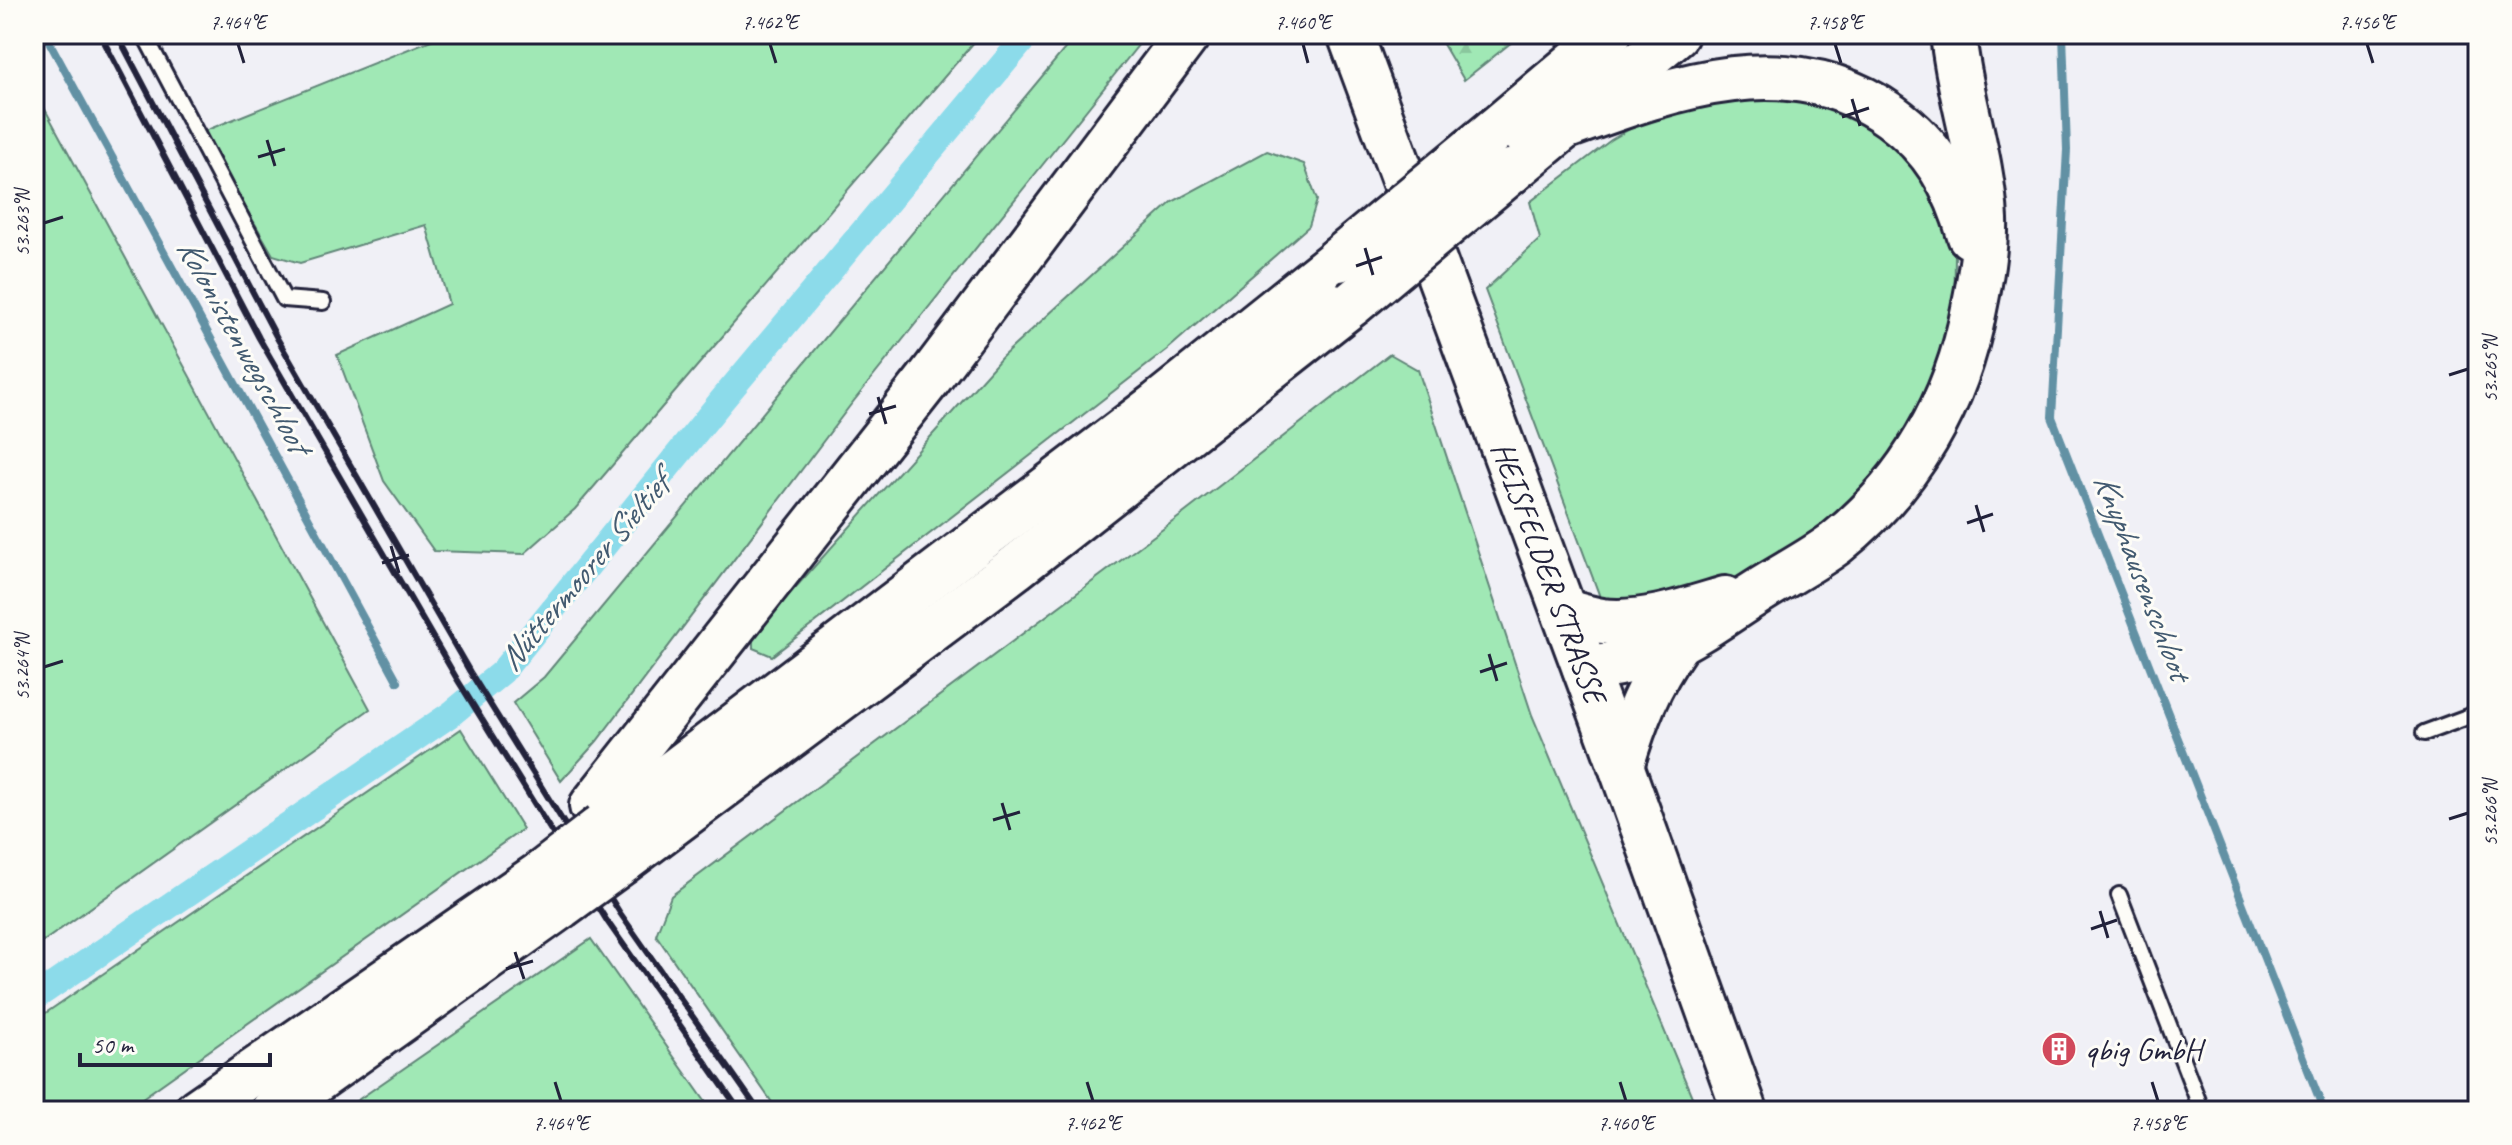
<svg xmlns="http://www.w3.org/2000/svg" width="2512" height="1145" viewBox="0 0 2512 1145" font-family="Caveat,sans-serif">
	<defs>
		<pattern id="forest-firs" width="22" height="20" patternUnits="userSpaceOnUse" patternTransform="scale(2)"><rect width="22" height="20" fill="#a0e8b5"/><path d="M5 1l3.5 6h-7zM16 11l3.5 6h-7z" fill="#8ac79d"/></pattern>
	</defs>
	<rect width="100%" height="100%" fill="#f0f0f6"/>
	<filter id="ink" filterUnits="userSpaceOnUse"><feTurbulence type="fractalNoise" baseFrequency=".0125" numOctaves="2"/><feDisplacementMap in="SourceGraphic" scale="16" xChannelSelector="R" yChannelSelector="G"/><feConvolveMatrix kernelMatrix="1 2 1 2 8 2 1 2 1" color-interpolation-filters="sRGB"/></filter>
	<g filter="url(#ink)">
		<!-- green -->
		<g fill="#a0e8b5" stroke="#618578" stroke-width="2">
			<polygon points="446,34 981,34 575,509 524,554 434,551 384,481 337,355 449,304 426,225 300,263 273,255 202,132"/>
			<polygon points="1081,34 1147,34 849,407 597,741 561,781 513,703 544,677 1073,39"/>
			<polygon points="34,89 370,709 34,948"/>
			<polygon points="1706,94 1825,94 1911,152 1948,219 1955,254 1954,337 1884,480 1755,577 1614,606 1600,597 1485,290 1540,239 1530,202 1611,140 1664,109"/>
			<polygon points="1267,151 1304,164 1317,200 1309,226 1168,349 772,656 753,648 753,635 1002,357 1172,202"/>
			<polygon points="1390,354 1418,370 1532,715 1698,1111 778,1111 656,935 671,896 1179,517"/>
			<polygon points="461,729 523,829 124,1111 34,1111 34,1021"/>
			<polygon points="591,939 712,1111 342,1111"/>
		</g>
		<!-- forest -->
		<polygon fill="url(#forest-firs)" stroke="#618578" stroke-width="2" points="1437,34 1522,34 1464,80"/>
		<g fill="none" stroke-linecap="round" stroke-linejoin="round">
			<!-- stream -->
			<g stroke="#6291a4" stroke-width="8">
				<polyline points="45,34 398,682"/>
				<polyline points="2063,34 2067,150 2052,417 2324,1111"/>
			</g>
			<!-- canal -->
			<polyline stroke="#8cdbea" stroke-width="26" points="34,998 451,714 502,672 722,400 1028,34"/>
			<defs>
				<g id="service">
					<polyline points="144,34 284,299 323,302"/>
					<polyline points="2424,733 2478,713"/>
					<polyline points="2119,895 2202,1111"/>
				</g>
				<g id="primary">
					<path id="s1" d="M1350 34 1621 766 1745 1111"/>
				</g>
				<g id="motorway">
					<path d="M1564 127C1671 88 1789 43 1891 116 1934 147 1956 186 1970 236"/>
					<polyline points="1494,131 1609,34"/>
					<polyline points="1510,172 1676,34"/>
					<path d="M1565 612C1577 615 1589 619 1602 621 1642 626 1688 610 1725 599"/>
					<path d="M1585 668C1666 661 1698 629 1764 588 1788 573 1813 560 1836 543 1910 484 1957 401 1974 309 1980 280 1986 248 1985 219 1982 156 1959 96 1953 34"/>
					<path d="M1621 766C1635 719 1648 685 1676 645"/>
					<polyline points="592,806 928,380 1188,34"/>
					<polyline points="603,826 1158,404 1339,259"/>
					<polyline points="623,861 1015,568 1353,303"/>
					<polyline points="197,1111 542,873"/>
					<polyline points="273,1111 561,906"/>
				</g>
			</defs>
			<!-- service casing -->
			<use href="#service" stroke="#22223b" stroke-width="20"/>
			<!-- primary casing -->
			<use href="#primary" stroke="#22223b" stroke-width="50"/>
			<!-- motorway casing -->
			<use href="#motorway" stroke="#22223b" stroke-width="50"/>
			<!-- service -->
			<use href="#service" stroke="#fdfcf7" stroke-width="14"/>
			<!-- primary -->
			<use href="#primary" stroke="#fdfcf7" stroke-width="44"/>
			<!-- motorway -->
			<use href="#motorway" stroke="#fdfcf7" stroke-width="44"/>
			<!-- rail -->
			<g stroke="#22223b" stroke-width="6">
				<polyline points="100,34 259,338 457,679 607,921 740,1111"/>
				<polyline points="117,34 277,338 470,672 620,913 759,1111"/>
			</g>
			<defs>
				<g id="motorway-bridge">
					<polyline points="1339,259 1494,131"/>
					<polyline points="1353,303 1510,172"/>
					<polyline points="542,873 603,826"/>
					<polyline points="561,906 623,861"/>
				</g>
			</defs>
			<!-- motorway-bridge casing -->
			<use href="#motorway-bridge" stroke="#22223b" stroke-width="50" stroke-linecap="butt"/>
			<!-- motorway-bridge -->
			<use href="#motorway-bridge" stroke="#fdfcf7" stroke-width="44"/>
		</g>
	</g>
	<!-- ticks -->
	<path fill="none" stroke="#22223b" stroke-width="3" d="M238 44 244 63M770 44 776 63M1303 44 1308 63M1835 44 1841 63M2367 44 2373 63M1852 99 1860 126M1842 117 1869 108M267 140 275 166M258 157 285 149M44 223 63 217M1365 248 1373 275M1356 266 1382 257M2449 375 2468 369M878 397 886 424M869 414 896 406M1976 505 1984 532M1967 523 1993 514M391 546 399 573M382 563 409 555M1489 654 1497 681M44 667 63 661M1480 672 1507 663M1002 803 1010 830M2449 819 2468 813M993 820 1020 812M2100 911 2108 938M2091 929 2117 920M515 952 524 979M506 969 533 961M555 1082 561 1101M1087 1082 1093 1101M1620 1082 1626 1101M2152 1082 2158 1101"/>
	<!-- icons -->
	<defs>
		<symbol id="building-disc" viewBox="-11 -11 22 22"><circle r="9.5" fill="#d1495b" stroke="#fdfcf7"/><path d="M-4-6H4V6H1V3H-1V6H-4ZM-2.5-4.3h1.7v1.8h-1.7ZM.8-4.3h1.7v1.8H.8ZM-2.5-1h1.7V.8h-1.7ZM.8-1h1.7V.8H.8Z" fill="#fff"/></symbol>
	</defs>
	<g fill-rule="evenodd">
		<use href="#building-disc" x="2039" y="1029" width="40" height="40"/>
	</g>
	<g text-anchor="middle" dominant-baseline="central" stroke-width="6" stroke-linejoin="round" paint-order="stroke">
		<!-- street labels -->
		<g font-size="32" fill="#22223b" stroke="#fdfcf7">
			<text stroke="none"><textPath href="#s1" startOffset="574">HEISFELDER STRASSE</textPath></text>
		</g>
		<!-- poi labels -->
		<g font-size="32" fill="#22223b" stroke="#fdfcf7" text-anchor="start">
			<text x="2085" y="1049">qbig GmbH</text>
		</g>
		<!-- water labels -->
		<g font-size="34" font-style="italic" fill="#425a70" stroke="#fdfcf7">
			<text transform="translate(244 345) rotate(61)">Kolonistenwegschloot</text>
			<text transform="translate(583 572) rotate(-50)">Nüttermoorer Sieltief</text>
			<text transform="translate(2143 576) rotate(69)">Knyphausenschloot</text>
		</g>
	</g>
	<!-- margin -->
	<rect width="2512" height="1145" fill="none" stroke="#fdfcf7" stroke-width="88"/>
	<!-- scale -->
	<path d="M80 1053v12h190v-12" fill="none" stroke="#22223b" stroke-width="4"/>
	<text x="92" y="1053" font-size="24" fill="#22223b" stroke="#fdfcf7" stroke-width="6" paint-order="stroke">50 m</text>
	<rect x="44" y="44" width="2424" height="1057" fill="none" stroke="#22223b" stroke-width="3"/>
	<g font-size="20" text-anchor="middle" fill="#22223b">
		<text x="238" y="29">7.464°E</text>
		<text x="770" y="29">7.462°E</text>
		<text x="1303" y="29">7.460°E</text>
		<text x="1835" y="29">7.458°E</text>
		<text x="2367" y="29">7.456°E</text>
		<text transform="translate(22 223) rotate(-90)" y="7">53.263°N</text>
		<text transform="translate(2490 369) rotate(-90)" y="7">53.265°N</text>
		<text transform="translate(22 667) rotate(-90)" y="7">53.264°N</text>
		<text transform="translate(2490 813) rotate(-90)" y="7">53.266°N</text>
		<text x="561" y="1130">7.464°E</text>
		<text x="1093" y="1130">7.462°E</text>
		<text x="1626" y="1130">7.460°E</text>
		<text x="2158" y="1130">7.458°E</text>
	</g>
</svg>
